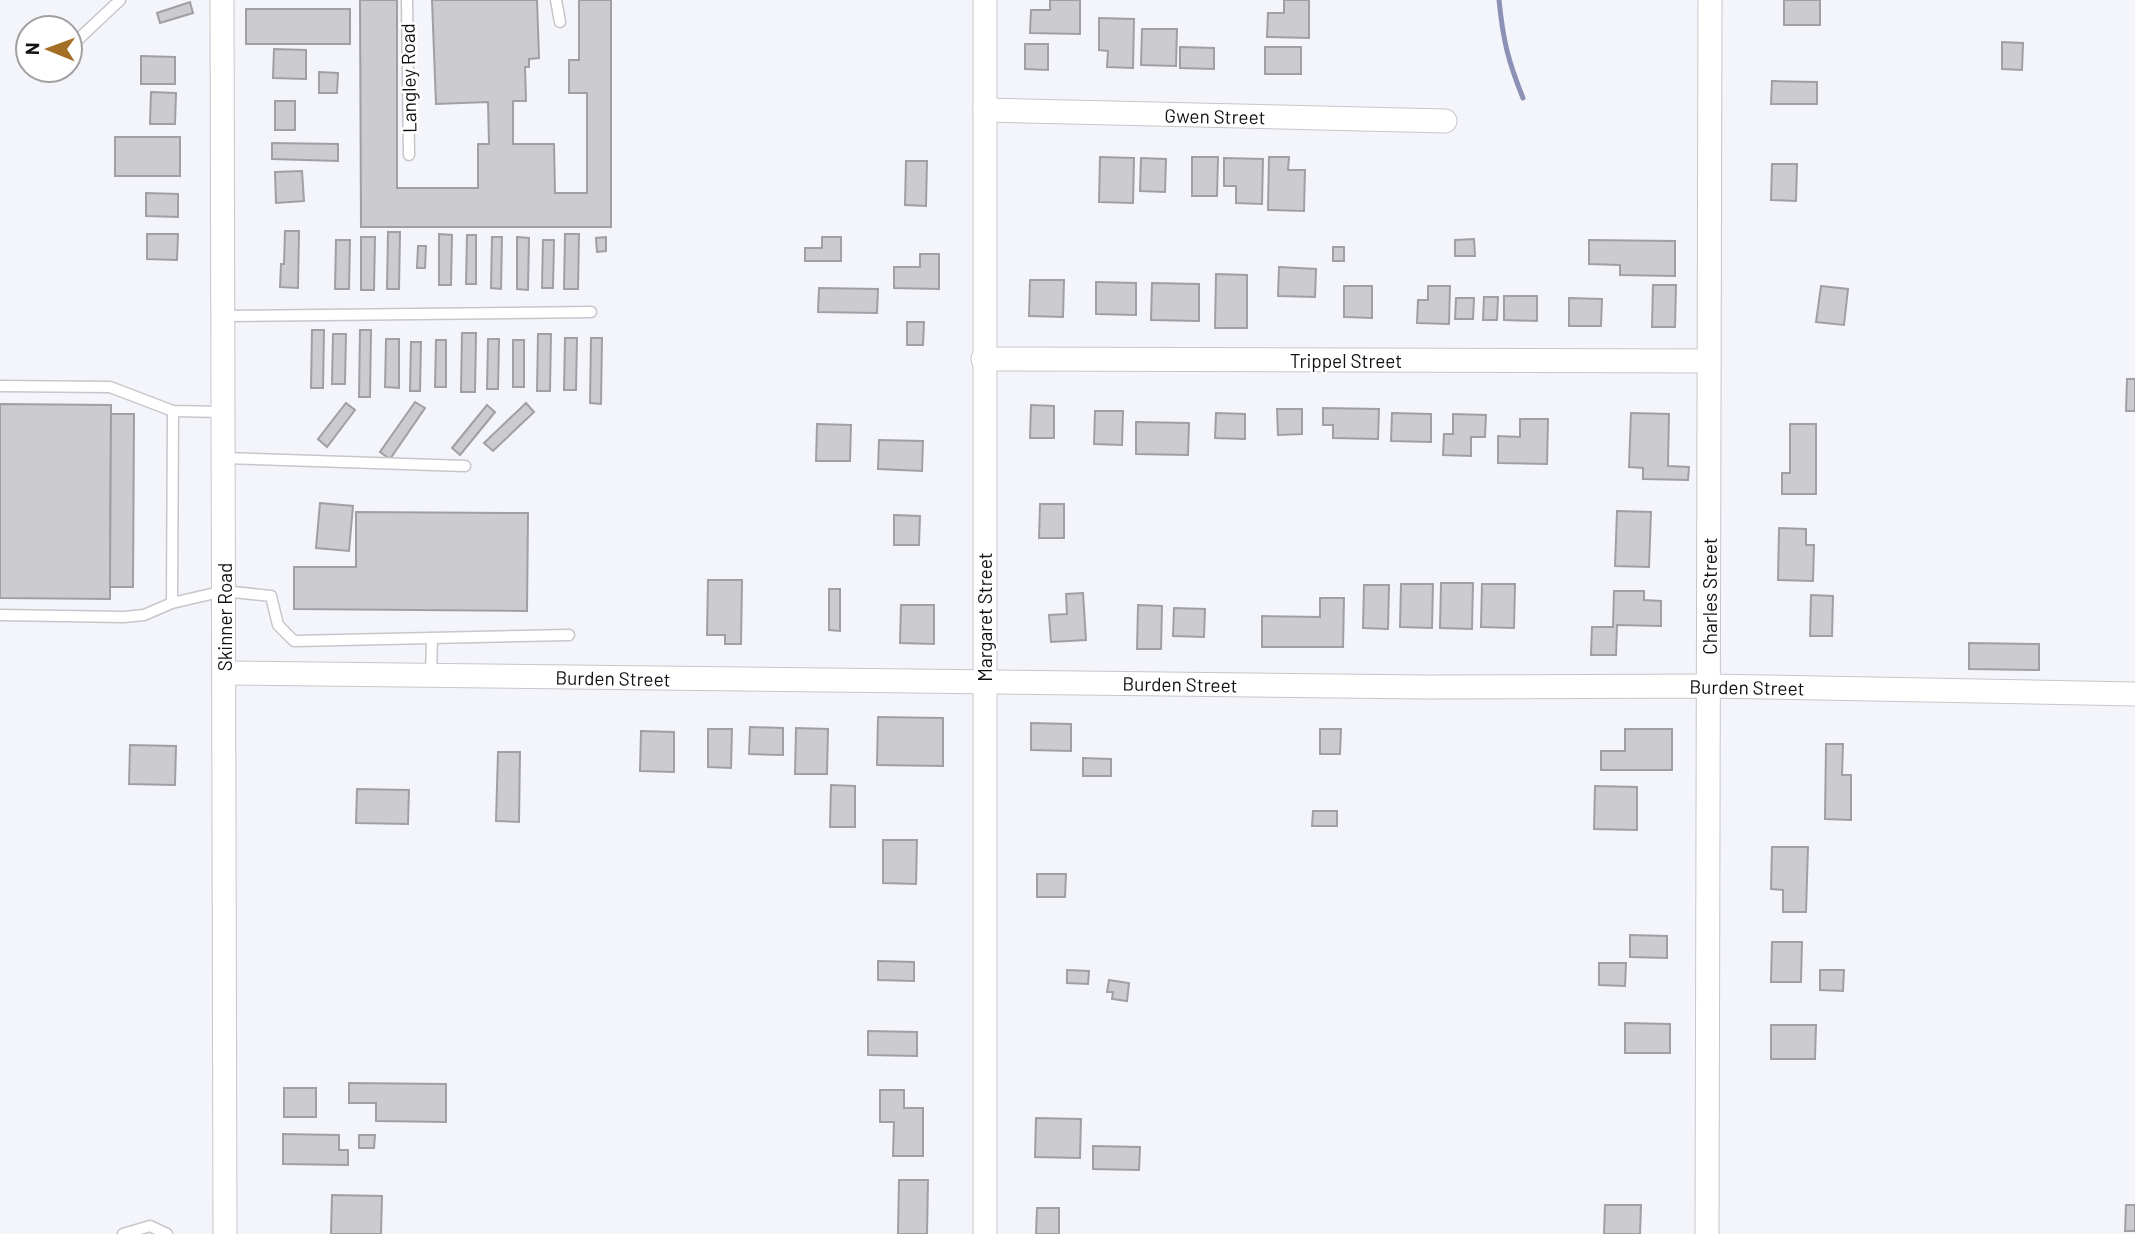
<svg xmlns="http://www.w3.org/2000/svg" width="2135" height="1234" viewBox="0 0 2135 1234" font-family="Barlow,sans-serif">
	<rect width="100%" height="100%" fill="#f4f5fa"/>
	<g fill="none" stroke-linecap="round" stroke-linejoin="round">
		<!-- stream -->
		<path stroke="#8d91b6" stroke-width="5" d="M1499 0C1503 40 1508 61 1523 98"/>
	</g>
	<!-- building -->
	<g fill="#cbcbd0" stroke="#9f9fa4" stroke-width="2">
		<polygon points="360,0 397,0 397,188 478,188 478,144 489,144 488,102 436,104 432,0 537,0 539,58 529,59 529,67 525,67 526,101 513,101 513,144 554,144 555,193 587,193 587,93 569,93 569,60 579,60 579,0 611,0 611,227 361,227"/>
		<polygon points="1050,0 1080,0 1080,34 1030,33 1031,10 1050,10"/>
		<polygon points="1284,0 1309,0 1309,38 1267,37 1268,13 1284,13"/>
		<rect x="1784" y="0" width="36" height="25"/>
		<polygon points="190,2 193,13 160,23 157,13"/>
		<rect x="246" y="9" width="104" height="35"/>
		<polygon points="1099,18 1134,19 1133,68 1107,67 1108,51 1099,50"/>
		<polygon points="1142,29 1177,29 1176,66 1141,65"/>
		<polygon points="2002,42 2023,43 2022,70 2002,69"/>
		<polygon points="1025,44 1048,44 1048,70 1025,69"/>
		<polygon points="1180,47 1214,48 1214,69 1180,68"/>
		<rect x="1265" y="47" width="36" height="27"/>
		<polygon points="274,49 306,50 306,79 273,78"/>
		<polygon points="141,56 175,57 175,84 141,84"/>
		<polygon points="319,72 338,73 337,93 319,93"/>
		<polygon points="1772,81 1817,82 1817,104 1771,104"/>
		<polygon points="151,92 176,93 175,124 150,124"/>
		<rect x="275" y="101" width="20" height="29"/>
		<rect x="115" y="137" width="65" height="39"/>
		<polygon points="272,143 338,144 338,161 272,159"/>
		<polygon points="1100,157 1134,158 1133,203 1099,202"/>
		<polygon points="1192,157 1218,157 1217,196 1192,196"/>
		<polygon points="1269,157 1289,157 1288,170 1305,170 1304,211 1268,210"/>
		<polygon points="1141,158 1166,159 1165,192 1140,191"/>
		<polygon points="1224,158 1263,159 1262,204 1236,203 1236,186 1224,186"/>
		<polygon points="906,161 927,161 926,206 905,205"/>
		<polygon points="1772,164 1797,164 1796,201 1771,200"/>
		<polygon points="302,171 304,201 276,203 275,172"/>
		<polygon points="146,193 178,194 178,217 146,216"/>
		<polygon points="285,231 299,231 298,288 280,287 281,264 284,264"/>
		<polygon points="388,232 400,232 399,289 387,289"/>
		<polygon points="147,234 178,234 177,260 147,259"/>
		<polygon points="439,234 452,235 451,285 439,285"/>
		<polygon points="565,234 579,234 578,289 564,289"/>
		<polygon points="467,235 476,235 476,284 466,284"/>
		<polygon points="361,237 375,237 374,290 361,290"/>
		<polygon points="492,237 502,237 501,289 491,288"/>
		<polygon points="517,237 529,238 528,290 517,289"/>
		<polygon points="606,237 606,251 597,252 596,238"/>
		<polygon points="822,237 841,237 841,261 805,261 805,248 822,248"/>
		<polygon points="1474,239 1475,256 1455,256 1455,240"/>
		<polygon points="336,240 350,240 349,289 335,289"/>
		<polygon points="543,240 554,240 553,288 542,288"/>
		<polygon points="1589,240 1675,241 1675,276 1620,275 1620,265 1589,264"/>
		<polygon points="418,246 426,246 425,268 417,268"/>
		<rect x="1333" y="247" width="11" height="14"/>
		<polygon points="920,254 939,254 939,289 894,288 894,267 920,267"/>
		<polygon points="1279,267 1316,269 1315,297 1278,296"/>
		<polygon points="1216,274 1247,275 1247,328 1215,328"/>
		<polygon points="1030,280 1064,280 1063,317 1029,316"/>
		<polygon points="1096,282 1136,283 1136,315 1096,314"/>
		<polygon points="1152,283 1199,284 1199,321 1151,320"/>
		<polygon points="1653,285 1676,285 1675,327 1652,327"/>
		<polygon points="1344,286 1372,286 1372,318 1344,317"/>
		<polygon points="1428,286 1450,286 1449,324 1417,323 1418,300 1428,300"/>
		<polygon points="1821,286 1848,289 1844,325 1816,322"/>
		<polygon points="819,288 878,289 877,313 818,312"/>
		<polygon points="1504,296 1537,296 1537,321 1504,320"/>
		<polygon points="1484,297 1498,297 1497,320 1483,320"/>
		<polygon points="1456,298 1474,298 1473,319 1455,319"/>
		<polygon points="1569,298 1602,299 1601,326 1569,326"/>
		<polygon points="907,322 924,322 923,345 907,345"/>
		<polygon points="312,330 324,330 323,388 311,388"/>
		<polygon points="360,330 371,330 370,397 359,397"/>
		<polygon points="462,333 476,333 475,392 461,392"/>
		<polygon points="333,334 346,334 345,384 332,384"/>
		<polygon points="538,334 551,334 550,391 537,391"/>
		<polygon points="565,338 577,338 576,390 564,390"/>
		<polygon points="591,338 602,338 601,404 590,403"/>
		<polygon points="386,339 399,339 399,388 385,387"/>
		<polygon points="488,339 499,339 498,389 487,389"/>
		<polygon points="436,340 446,340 446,387 435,387"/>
		<rect x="513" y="340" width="11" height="47"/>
		<polygon points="411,342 421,342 420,391 410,391"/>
		<polygon points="2127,379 2135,379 2135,411 2126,411"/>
		<polygon points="415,402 425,408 390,459 380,452"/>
		<polygon points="346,403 355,410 327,447 318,439"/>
		<polygon points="526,403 534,412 493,451 484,443"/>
		<polygon points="0,404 111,405 110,599 0,598"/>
		<polygon points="487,405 495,412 460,455 452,448"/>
		<polygon points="1031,405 1054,406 1054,438 1030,438"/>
		<polygon points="1323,408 1379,409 1378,439 1333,438 1333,425 1323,425"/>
		<polygon points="1277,409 1302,409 1302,434 1278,435"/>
		<polygon points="1095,411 1123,411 1122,445 1094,444"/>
		<polygon points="1216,413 1245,414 1245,439 1215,438"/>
		<polygon points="1392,413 1431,414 1431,442 1391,441"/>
		<polygon points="1631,413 1669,414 1668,466 1689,467 1688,480 1643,479 1643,468 1629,467"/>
		<polygon points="111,414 134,414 133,587 110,587"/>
		<polygon points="1453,414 1486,415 1485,437 1471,437 1471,456 1443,455 1444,434 1453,434"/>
		<polygon points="1520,419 1548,419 1547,464 1498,463 1498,436 1520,437"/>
		<polygon points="1136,422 1189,423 1188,455 1136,454"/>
		<polygon points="817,424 851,425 850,461 816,461"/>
		<polygon points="1790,424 1816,424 1816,494 1782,494 1782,473 1790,473"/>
		<polygon points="879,440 923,441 922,471 878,469"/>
		<polygon points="320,503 353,506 349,551 316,548"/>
		<polygon points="1040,504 1064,504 1064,538 1039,538"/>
		<polygon points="1617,511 1651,512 1649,567 1615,566"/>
		<polygon points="356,512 528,513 527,611 294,609 294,567 356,567"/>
		<polygon points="894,515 920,516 919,545 894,545"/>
		<polygon points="1779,528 1806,529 1806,545 1814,545 1813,581 1778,580"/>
		<polygon points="708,580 742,580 741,644 725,644 725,635 707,635"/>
		<polygon points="1441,583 1473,583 1472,629 1440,628"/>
		<polygon points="1401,584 1433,584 1432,628 1400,627"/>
		<polygon points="1482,584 1515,584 1514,628 1481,627"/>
		<polygon points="1364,585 1389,585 1388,629 1363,628"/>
		<polygon points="829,589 840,589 840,631 829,630"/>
		<polygon points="1614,591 1644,591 1644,600 1661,601 1661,626 1617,625 1616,655 1591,655 1592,627 1613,627"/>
		<polygon points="1083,593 1086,640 1051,642 1049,615 1067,614 1066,594"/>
		<polygon points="1811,595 1833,596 1832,636 1810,636"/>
		<polygon points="1320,598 1344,598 1343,647 1262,647 1262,616 1320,617"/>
		<polygon points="901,605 934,605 934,644 900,643"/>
		<polygon points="1138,605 1162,606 1161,649 1137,649"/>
		<polygon points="1174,608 1205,609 1204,637 1173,636"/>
		<polygon points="1969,643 2039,644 2039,670 1969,669"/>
		<polygon points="878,717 943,718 943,766 877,765"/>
		<polygon points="1031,723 1071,724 1071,751 1031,750"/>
		<polygon points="750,727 783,728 783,755 749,754"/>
		<polygon points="796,728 828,729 827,774 795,774"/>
		<polygon points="708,729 732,729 731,768 708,767"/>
		<polygon points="1320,729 1341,729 1340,754 1320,754"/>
		<polygon points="1625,729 1672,729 1672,770 1601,770 1601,751 1625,751"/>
		<polygon points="641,731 674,732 674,772 640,771"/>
		<polygon points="1826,744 1843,744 1842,775 1851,775 1851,820 1825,819"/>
		<polygon points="130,745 176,746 175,785 129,784"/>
		<polygon points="498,752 520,752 519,822 496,821"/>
		<polygon points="1083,758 1111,759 1111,776 1083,776"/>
		<polygon points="831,785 855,786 855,827 830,827"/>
		<polygon points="1595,786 1637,787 1637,830 1594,829"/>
		<polygon points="357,789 409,790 408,824 356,823"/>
		<polygon points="1313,811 1337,811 1337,826 1312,826"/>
		<polygon points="883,840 917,840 916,884 883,883"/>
		<polygon points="1772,847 1808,847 1806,912 1783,912 1783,890 1771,889"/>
		<polygon points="1037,874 1066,874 1065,897 1037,897"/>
		<polygon points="1630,935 1667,936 1667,958 1630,957"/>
		<polygon points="1772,942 1802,942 1801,982 1771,982"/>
		<polygon points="878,961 914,962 914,981 878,980"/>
		<polygon points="1599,963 1626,963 1625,986 1599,985"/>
		<polygon points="1067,970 1089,971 1088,984 1067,983"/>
		<polygon points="1820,970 1844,970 1843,991 1820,990"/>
		<polygon points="1109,980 1129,983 1127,1001 1112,999 1113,992 1107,992"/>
		<polygon points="1625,1023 1670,1024 1670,1053 1625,1053"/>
		<polygon points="1771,1025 1816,1025 1815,1059 1771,1059"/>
		<polygon points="868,1031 917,1032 917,1056 868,1055"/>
		<polygon points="349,1083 446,1084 446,1122 376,1121 376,1103 349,1103"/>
		<rect x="284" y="1088" width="32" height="29"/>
		<polygon points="880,1090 904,1090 904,1108 923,1108 923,1156 893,1156 894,1122 880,1122"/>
		<polygon points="1036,1118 1081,1119 1080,1158 1035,1157"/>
		<polygon points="283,1134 339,1135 339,1150 348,1150 348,1165 283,1164"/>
		<polygon points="359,1135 375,1135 374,1148 359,1148"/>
		<polygon points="1093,1146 1140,1147 1139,1170 1093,1169"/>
		<polygon points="899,1180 928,1180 927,1234 898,1234"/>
		<polygon points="332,1195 382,1196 381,1234 331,1234"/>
		<polygon points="1605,1205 1641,1205 1640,1234 1604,1234"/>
		<polygon points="2126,1205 2135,1205 2135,1231 2125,1231"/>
		<polygon points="1037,1208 1059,1208 1059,1234 1036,1234"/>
	</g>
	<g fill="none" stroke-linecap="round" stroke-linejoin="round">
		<defs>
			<g id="service">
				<polyline points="407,0 409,155"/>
				<polyline points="556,0 560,22"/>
				<polyline points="70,47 120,0"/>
				<polyline points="222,316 591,312"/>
				<polyline points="0,386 110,387 173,411 223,412"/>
				<polyline points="224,458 465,466"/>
				<polyline points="172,603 173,411"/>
				<polyline points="0,615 124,617 144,615 172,603 224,591 271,596 278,625 294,641 569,635"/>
				<polyline points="431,676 432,638"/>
				<polyline points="123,1234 150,1226 167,1234"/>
			</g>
			<g id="minor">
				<polyline points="222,0 225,1234"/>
				<polyline points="985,0 985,1234"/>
				<polyline points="985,110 1445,121"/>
				<polyline points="983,359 1709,361"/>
				<polyline points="224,673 1426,687 1708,686 2135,694"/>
				<polyline points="1707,1234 1710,0"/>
			</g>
		</defs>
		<!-- service casing -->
		<use href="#service" stroke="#c6c6cb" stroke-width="13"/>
		<!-- minor casing -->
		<use href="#minor" stroke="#c6c6cb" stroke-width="25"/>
		<!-- service -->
		<use href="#service" stroke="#fff" stroke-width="10"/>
		<!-- minor -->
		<use href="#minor" stroke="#fff" stroke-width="23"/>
	</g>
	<g text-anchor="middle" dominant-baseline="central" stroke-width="5" stroke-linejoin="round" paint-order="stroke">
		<!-- street labels -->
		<g font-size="19" fill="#121214" stroke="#fff">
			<text transform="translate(408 78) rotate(-91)">Langley Road</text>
			<text transform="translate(1215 116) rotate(1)">Gwen Street</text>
			<text x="1346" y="360">Trippel Street</text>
			<text transform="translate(1709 596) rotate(-90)">Charles Street</text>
			<text transform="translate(224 617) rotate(-90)">Skinner Road</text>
			<text transform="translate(984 617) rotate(-90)">Margaret Street</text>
			<text transform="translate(613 678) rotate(1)">Burden Street</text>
			<text transform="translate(1180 684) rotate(1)">Burden Street</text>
			<text transform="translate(1747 687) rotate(1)">Burden Street</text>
		</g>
	</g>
	<!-- north arrow -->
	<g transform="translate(49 49) rotate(271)"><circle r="33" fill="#ffffff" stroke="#a0a0a1" stroke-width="2"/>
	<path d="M0-5L12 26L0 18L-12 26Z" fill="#a36f27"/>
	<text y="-10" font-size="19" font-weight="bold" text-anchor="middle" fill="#121214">N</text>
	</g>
</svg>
